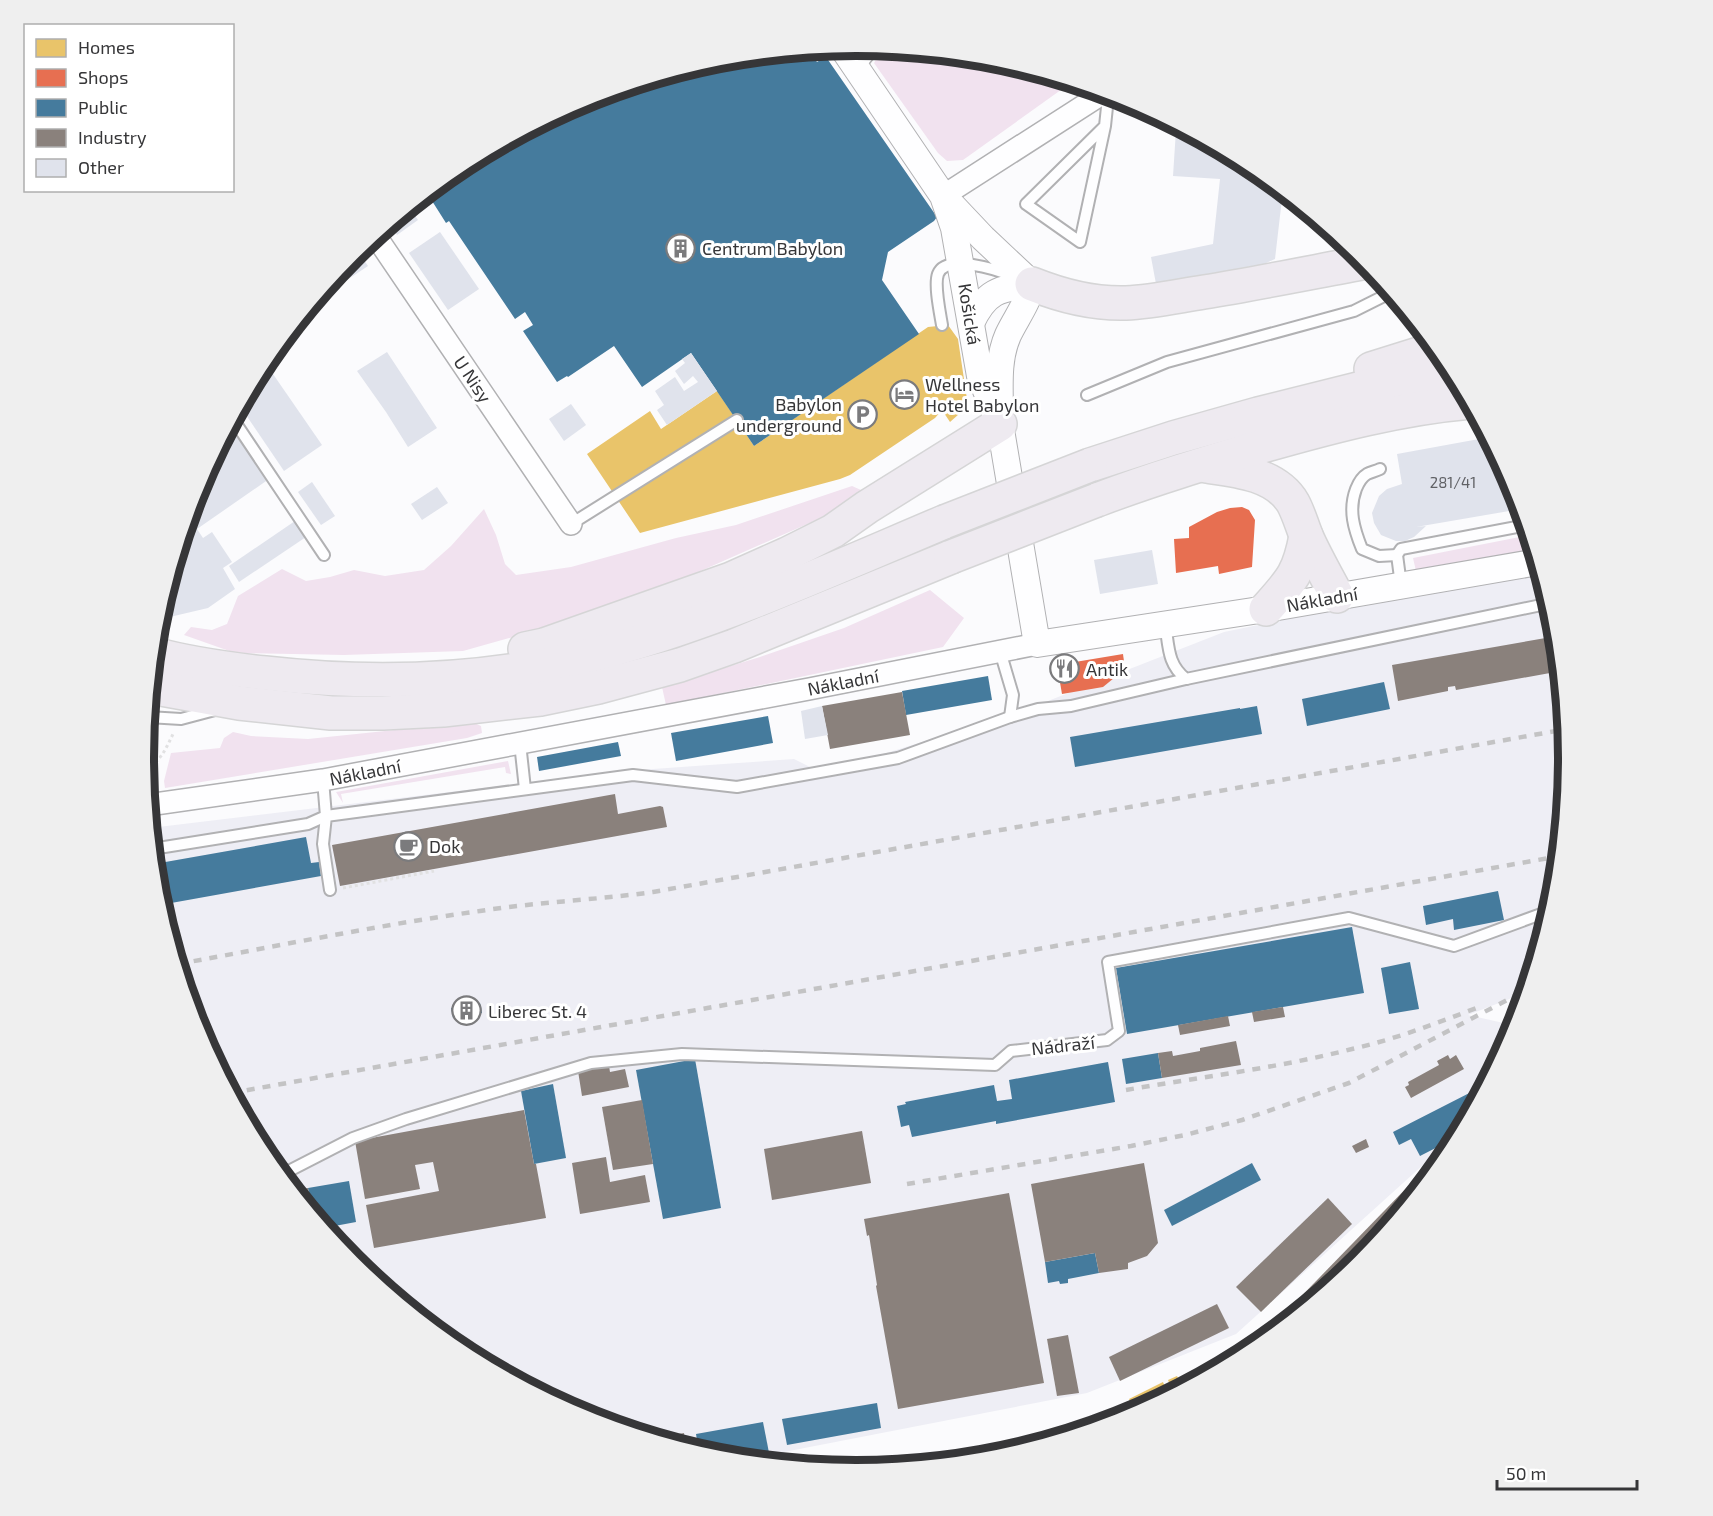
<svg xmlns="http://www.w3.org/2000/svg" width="1713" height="1516" viewBox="0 0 1713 1516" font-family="'Exo 2',sans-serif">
	<rect width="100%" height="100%" fill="#fbfbfd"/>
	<!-- built -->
	<polygon fill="#eeeef5" points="1542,575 1556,619 1569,758 1556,897 1527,992 1468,1015 1517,1026 1452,1150 1423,1165 1236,1334 1087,1393 784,1452 786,1464 717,1457 583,1417 460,1351 352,1262 263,1154 198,1031 157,897 150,828 625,771 794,759 822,773 1025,710 1224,632 1302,616"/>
	<!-- green -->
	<g fill="#f1e2ef">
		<polygon points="883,48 996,59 1072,82 963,160 947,161 938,153 874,63"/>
		<polygon points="852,486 861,490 848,506 687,577 531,632 463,651 344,655 235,653 184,635 191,627 212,630 227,624 238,596 282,569 306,581 330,577 354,570 385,576 424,570 451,546 484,509 496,535 505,564 516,575 571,567 676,538 736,525"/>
		<polygon points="1530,535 1535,551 1416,571 1413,558"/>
		<polygon points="930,590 964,618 943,647 666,705 662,687 760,657 844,628"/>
		<polygon points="472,722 481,726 482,733 467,738 165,788 164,781 171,753 220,748 224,738 233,732 251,736 308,739"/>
		<polygon points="508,761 511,774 506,773 505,767 341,794 343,803 336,792"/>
	</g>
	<!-- homes -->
	<g fill="#e9c46a">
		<polygon points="948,325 958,339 968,406 950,422 942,410 935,418 850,475 840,479 640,533 587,454 650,411 661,429 717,391 754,446 928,327"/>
		<polygon points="1177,1376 1183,1388 1173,1393 1168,1380"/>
		<polygon points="1163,1382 1167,1392 1133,1408 1129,1399"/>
		<polygon points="986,1452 987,1458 971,1460 972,1453"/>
	</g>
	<!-- shops -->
	<g fill="#e76f51">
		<polygon points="1242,507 1249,510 1255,520 1252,567 1219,574 1218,566 1176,573 1174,539 1189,538 1189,527 1217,512 1230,508"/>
		<polygon points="1123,654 1125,669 1103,687 1062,694 1057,665"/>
	</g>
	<!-- public -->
	<g fill="#457b9d">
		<polygon points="808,50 817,62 826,57 937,217 934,221 888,252 882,280 919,334 754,446 691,353 642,387 614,346 568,377 567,376 557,382 523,331 533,325 525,312 515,319 449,221 446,223 427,193 461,165 584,99 718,59"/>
		<polygon points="988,676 992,700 906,715 902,691"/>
		<polygon points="1384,682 1390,709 1307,726 1302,699"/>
		<polygon points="1257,706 1262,734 1075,767 1070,737 1240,708 1240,709"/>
		<polygon points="768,716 773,743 676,761 671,733"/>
		<polygon points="618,742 621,756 539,771 537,757"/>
		<polygon points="306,837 311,863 319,862 321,876 160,905 157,897 154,864"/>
		<polygon points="1498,891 1504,920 1454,930 1453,919 1426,925 1423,906"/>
		<polygon points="1352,927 1364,993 1127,1034 1116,968"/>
		<polygon points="1410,962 1419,1009 1389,1014 1381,968"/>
		<polygon points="480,1003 482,1013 453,1018 451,1008"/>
		<polygon points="1158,1053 1162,1078 1126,1084 1122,1059"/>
		<polygon points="695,1059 721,1208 663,1219 636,1070"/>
		<polygon points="1108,1062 1115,1102 996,1124 996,1121 912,1137 909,1125 901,1127 897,1106 906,1104 905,1102 994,1085 997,1101 1012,1099 1009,1080"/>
		<polygon points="553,1084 566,1158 534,1164 521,1091"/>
		<polygon points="1487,1084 1459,1136 1420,1156 1411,1139 1399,1145 1393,1132"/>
		<polygon points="1252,1163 1261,1180 1172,1226 1164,1210"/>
		<polygon points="349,1181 356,1222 324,1228 312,1213 308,1188"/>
		<polygon points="1095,1253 1099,1273 1068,1279 1068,1283 1060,1284 1059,1281 1048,1283 1045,1262"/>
		<polygon points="877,1403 881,1428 787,1445 782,1419"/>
		<polygon points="763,1422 771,1463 717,1457 699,1452 696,1434"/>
	</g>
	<!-- industry -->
	<g fill="#8a817c">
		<polygon points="1557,636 1561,671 1456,690 1455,686 1448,687 1448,691 1398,701 1392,665"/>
		<polygon points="902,692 910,735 830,749 822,706"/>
		<polygon points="615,794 618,814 660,806 663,807 667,827 340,886 332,845"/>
		<polygon points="1283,1007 1285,1017 1254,1022 1252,1012"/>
		<polygon points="1228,1016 1230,1026 1180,1035 1178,1025"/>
		<polygon points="1236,1041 1241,1065 1162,1078 1158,1053 1172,1051 1173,1056 1200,1051 1200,1048"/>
		<polygon points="1448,1055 1450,1059 1456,1055 1464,1069 1411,1098 1405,1087 1409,1085 1408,1082 1439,1065 1437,1061"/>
		<polygon points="609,1066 610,1072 625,1069 629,1087 582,1096 578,1071"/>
		<polygon points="642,1100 653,1164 613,1170 602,1107"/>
		<polygon points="524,1110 534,1164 536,1164 546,1218 374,1248 366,1205 439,1191 433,1162 415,1165 420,1189 365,1199 355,1141"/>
		<polygon points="862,1131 871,1183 772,1200 764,1149"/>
		<polygon points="1366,1139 1369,1147 1356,1153 1352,1146"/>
		<polygon points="606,1157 610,1182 645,1175 650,1202 580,1214 572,1163"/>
		<polygon points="1144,1163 1158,1243 1147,1256 1128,1263 1128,1269 1099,1273 1095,1253 1045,1262 1031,1184"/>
		<polygon points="1418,1176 1426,1183 1370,1250 1352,1270 1257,1347 1254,1345"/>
		<polygon points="308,1188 312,1213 294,1190"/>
		<polygon points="1009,1193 1044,1383 898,1409 876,1286 877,1285 869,1235 867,1236 864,1219"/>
		<polygon points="1328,1198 1352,1224 1261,1312 1236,1287"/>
		<polygon points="1217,1304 1229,1328 1120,1381 1109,1357"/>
		<polygon points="1068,1335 1079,1393 1057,1396 1047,1339"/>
		<polygon points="1250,1344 1255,1349 1233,1361"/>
		<polygon points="684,1433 686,1448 654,1438"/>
	</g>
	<!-- building -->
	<g fill="#e0e3ec">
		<polygon points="1176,130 1189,131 1239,158 1239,162 1253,165 1283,190 1275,259 1264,264 1156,284 1151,257 1213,244 1220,179 1173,176"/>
		<polygon points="427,193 433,203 424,209 418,200"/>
		<polygon points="409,207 418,220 397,235 389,223"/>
		<polygon points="440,232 479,289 448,310 409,253"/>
		<polygon points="357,250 368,266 323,296 321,292"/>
		<polygon points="387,352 437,428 408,447 386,412 357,371"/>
		<polygon points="691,353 717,391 667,425 657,410 664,405 655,391 675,377 684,391 698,382 693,376 684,384 675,371 685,363 682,359"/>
		<polygon points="264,361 322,445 284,471 240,406"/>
		<polygon points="571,404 586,425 564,441 549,419"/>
		<polygon points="231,424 269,479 197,529 203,538 212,532 232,562 223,568 235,589 208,608 157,620 198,485"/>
		<polygon points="1490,437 1510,475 1515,510 1416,527 1426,526 1414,537 1405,541 1396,541 1381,535 1374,523 1372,513 1379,496 1387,489 1402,484 1397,454"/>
		<polygon points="312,482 335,516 321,525 298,492"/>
		<polygon points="437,487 448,503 422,520 411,504"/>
		<polygon points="295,521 306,537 239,582 229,566"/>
		<polygon points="1152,550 1158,584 1100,594 1094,560"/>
		<polygon points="822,706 828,735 805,739 801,711"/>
	</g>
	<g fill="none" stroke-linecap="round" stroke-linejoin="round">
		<defs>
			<g id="service">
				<polyline points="1105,126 1026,204 1080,242 1105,126 1107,107 1106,92"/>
				<path d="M942 325C940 313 934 285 938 274 946 253 998 270 1012 276"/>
				<polyline points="1087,395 1167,362 1354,311 1392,292"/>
				<polyline points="233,419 324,555"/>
				<path d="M1380 469C1376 471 1371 472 1367 474 1362 477 1358 484 1356 489 1348 510 1354 529 1362 549L1379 556 1397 555"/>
				<polyline points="571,524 737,420"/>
				<polyline points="1401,585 1397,555 1401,549 1522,526 1526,522"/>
				<path d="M1165 624C1169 646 1167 664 1186 679L1551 603"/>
				<polyline points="1000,651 1013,695 1010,717"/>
				<polyline points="148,717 181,719 215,710"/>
				<polyline points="520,743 525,789"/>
				<polyline points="152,849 308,824 326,816 323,780"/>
				<polyline points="330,890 323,844 326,816 633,775 737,787 898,758 1010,717 1038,709 1071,706 1186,679"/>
				<polyline points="281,1175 353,1138 406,1119 591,1063 682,1054 995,1065 1011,1051 1107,1040 1119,1031 1108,962 1349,918 1454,946 1552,910"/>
			</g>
			<g id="minor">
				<polyline points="854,65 869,46"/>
				<polyline points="943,196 1105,92"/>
				<polyline points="375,235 571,524"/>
				<polyline points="148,805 323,780 809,689 1037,644"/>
			</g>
			<g id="tertiary">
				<polyline points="842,47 943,196 954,228 980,376 1000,424 1037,644 1266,609 1538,562"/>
				<polyline points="949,202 983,238 1032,284"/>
				<path d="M971 323C986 291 998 289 1032 284"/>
				<path d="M1000 414C1000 388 997 360 1008 335 1016 318 1028 303 1032 284"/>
			</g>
			<g id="trunk">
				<path d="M1032 284C1062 296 1094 304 1126 303 1152 302 1178 296 1204 292 1259 283 1313 272 1367 262"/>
				<polyline points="1371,369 1438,348"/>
				<polyline points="1090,465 1173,438 1258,414 1394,380 1455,372"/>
				<path d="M1206 466C1236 470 1276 474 1293 503 1299 514 1302 526 1307 538 1316 558 1327 577 1337 596"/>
				<path d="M1097 500C1152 479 1209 462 1266 445 1333 426 1401 408 1471 402"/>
				<path d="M1266 609C1291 581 1299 574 1306 536"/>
				<polyline points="525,649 544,645 731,579 787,554 833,531 867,507 1000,424"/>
				<path d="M154 654C190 664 228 669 265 673 380 686 499 681 611 650 726 618 835 568 944 522"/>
				<polyline points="150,687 239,703 331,713 383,713 443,710 540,699 598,687 680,665 734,646 951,557"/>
			</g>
		</defs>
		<!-- service casing -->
		<use href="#service" stroke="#b1b1b3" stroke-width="14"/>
		<!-- minor casing -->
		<use href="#minor" stroke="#b1b1b3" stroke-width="24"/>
		<!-- tertiary casing -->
		<use href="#tertiary" stroke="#b1b1b3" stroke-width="28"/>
		<!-- trunk casing -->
		<use href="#trunk" stroke="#d5d5d6" stroke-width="36"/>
		<!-- path -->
		<g stroke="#e1e1e2" stroke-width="3" stroke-dasharray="3 3" stroke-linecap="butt">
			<path d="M145 768C161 763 167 746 174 732"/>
			<polyline points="343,888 434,871"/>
		</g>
		<!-- service -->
		<use href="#service" stroke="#fefeff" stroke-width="10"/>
		<!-- minor -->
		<use href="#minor" stroke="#fefeff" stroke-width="21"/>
		<!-- tertiary -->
		<use href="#tertiary" stroke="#fefeff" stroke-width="26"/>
		<!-- trunk -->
		<use href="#trunk" stroke="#eeeaf0" stroke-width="33"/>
		<!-- rail -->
		<g stroke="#c3c3c4" stroke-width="4.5" stroke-dasharray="8 8" stroke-linecap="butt">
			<path d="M178 964C278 946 379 925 480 911 537 902 596 900 653 892L1567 729"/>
			<path d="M1126 1090C1201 1077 1278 1068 1352 1049 1396 1039 1437 1023 1479 1007"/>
			<polyline points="231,1093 1560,856"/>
			<polyline points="907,1184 1131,1146 1185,1135 1242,1120 1349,1083 1528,989"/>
		</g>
		<defs>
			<g id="trunk-bridge">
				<polyline points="944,522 1090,465"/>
				<polyline points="951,557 1097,500"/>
			</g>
		</defs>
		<!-- trunk-bridge casing -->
		<use href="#trunk-bridge" stroke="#d5d5d6" stroke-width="36" stroke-linecap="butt"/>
		<!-- trunk-bridge -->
		<use href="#trunk-bridge" stroke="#eeeaf0" stroke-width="33"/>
	</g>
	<!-- icons -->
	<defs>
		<symbol id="building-ring" viewBox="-11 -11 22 22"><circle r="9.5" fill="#fff" stroke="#7b7b7d" stroke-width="1.5"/><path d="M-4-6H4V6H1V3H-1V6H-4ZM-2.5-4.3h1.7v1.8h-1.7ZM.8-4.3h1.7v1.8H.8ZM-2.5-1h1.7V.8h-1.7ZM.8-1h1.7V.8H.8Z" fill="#7b7b7d"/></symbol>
		<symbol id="hotel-ring" viewBox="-11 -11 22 22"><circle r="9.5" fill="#fff" stroke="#7b7b7d" stroke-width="1.5"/><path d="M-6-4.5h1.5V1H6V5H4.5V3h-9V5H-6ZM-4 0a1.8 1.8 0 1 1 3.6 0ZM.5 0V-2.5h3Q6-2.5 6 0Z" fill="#7b7b7d"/></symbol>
		<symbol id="parking-ring" viewBox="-11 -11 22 22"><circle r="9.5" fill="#fff" stroke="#7b7b7d" stroke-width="1.5"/><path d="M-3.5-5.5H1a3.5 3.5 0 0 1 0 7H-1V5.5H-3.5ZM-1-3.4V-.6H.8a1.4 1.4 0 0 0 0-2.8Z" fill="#7b7b7d"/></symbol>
		<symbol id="restaurant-ring" viewBox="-11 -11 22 22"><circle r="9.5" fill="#fff" stroke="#7b7b7d" stroke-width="1.5"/><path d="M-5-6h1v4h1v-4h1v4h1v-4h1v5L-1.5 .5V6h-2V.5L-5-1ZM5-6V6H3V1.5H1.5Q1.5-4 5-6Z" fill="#7b7b7d"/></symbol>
		<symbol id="cafe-ring" viewBox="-11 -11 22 22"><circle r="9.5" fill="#fff" stroke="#7b7b7d" stroke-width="1.5"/><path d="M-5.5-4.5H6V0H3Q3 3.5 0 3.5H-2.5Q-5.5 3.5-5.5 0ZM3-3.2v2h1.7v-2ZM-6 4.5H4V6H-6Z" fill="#7b7b7d"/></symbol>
	</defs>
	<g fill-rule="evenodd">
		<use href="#building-ring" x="664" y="232" width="33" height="33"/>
		<use href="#hotel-ring" x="888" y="378" width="33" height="33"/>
		<use href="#parking-ring" x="846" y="398" width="33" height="33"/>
		<use href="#restaurant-ring" x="1048" y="652" width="33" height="33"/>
		<use href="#cafe-ring" x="392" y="830" width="33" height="33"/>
		<use href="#building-ring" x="450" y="994" width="33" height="33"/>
	</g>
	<g text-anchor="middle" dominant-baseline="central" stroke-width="6" stroke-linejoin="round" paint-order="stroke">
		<!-- number labels -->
		<g font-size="15" fill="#606165">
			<text x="1453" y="482">281/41</text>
		</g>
		<!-- poi labels -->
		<g font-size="18" fill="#363638" stroke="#fff" text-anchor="start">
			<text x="702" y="248">Centrum Babylon</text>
			<text x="925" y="384">Wellness<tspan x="925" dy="21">Hotel Babylon</tspan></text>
			<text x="842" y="404" text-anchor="end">Babylon<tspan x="842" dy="21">underground</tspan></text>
			<text x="1086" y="669">Antik</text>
			<text x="429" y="846">Dok</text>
			<text x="488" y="1011">Liberec St. 4</text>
		</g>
		<!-- street labels -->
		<g font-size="18" fill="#363638" stroke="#fff">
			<text transform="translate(970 314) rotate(81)">Košická</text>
			<text transform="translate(473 379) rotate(56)">U Nisy</text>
			<text transform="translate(1322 599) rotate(-10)">Nákladní</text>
			<text transform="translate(843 682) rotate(-11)">Nákladní</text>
			<text transform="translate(365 772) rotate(-11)">Nákladní</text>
			<text transform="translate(1063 1045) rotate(-6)">Nádraží</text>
		</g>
	</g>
	<!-- crop -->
	<path d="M0 0H1713V1516H0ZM154 758a702 702 0 1 1 1404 0a702 702 0 1 1-1404 0Z" fill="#efefef" fill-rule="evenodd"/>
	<path fill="none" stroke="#363638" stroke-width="8" d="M154 758a702 702 0 1 1 1404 0a702 702 0 1 1-1404 0Z"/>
	<!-- legend -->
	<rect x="24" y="24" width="210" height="168" fill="#ffffff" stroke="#afafaf" stroke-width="1.5"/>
	<rect x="36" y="39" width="30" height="18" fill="#e9c46a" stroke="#afafaf" stroke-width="1.5"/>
	<text x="78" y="54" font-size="18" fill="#363638">Homes</text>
	<rect x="36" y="69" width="30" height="18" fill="#e76f51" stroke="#afafaf" stroke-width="1.5"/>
	<text x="78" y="84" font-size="18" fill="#363638">Shops</text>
	<rect x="36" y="99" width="30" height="18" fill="#457b9d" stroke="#afafaf" stroke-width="1.5"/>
	<text x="78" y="114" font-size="18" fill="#363638">Public</text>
	<rect x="36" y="129" width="30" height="18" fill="#8a817c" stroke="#afafaf" stroke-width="1.5"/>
	<text x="78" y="144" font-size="18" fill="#363638">Industry</text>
	<rect x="36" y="159" width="30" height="18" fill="#e0e3ec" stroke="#afafaf" stroke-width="1.5"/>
	<text x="78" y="174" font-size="18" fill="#363638">Other</text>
	<!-- scale -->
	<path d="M1497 1480v9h140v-9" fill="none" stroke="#363638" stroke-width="3"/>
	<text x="1506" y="1480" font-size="18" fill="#363638" stroke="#ffffff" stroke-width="4.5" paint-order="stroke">50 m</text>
</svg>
